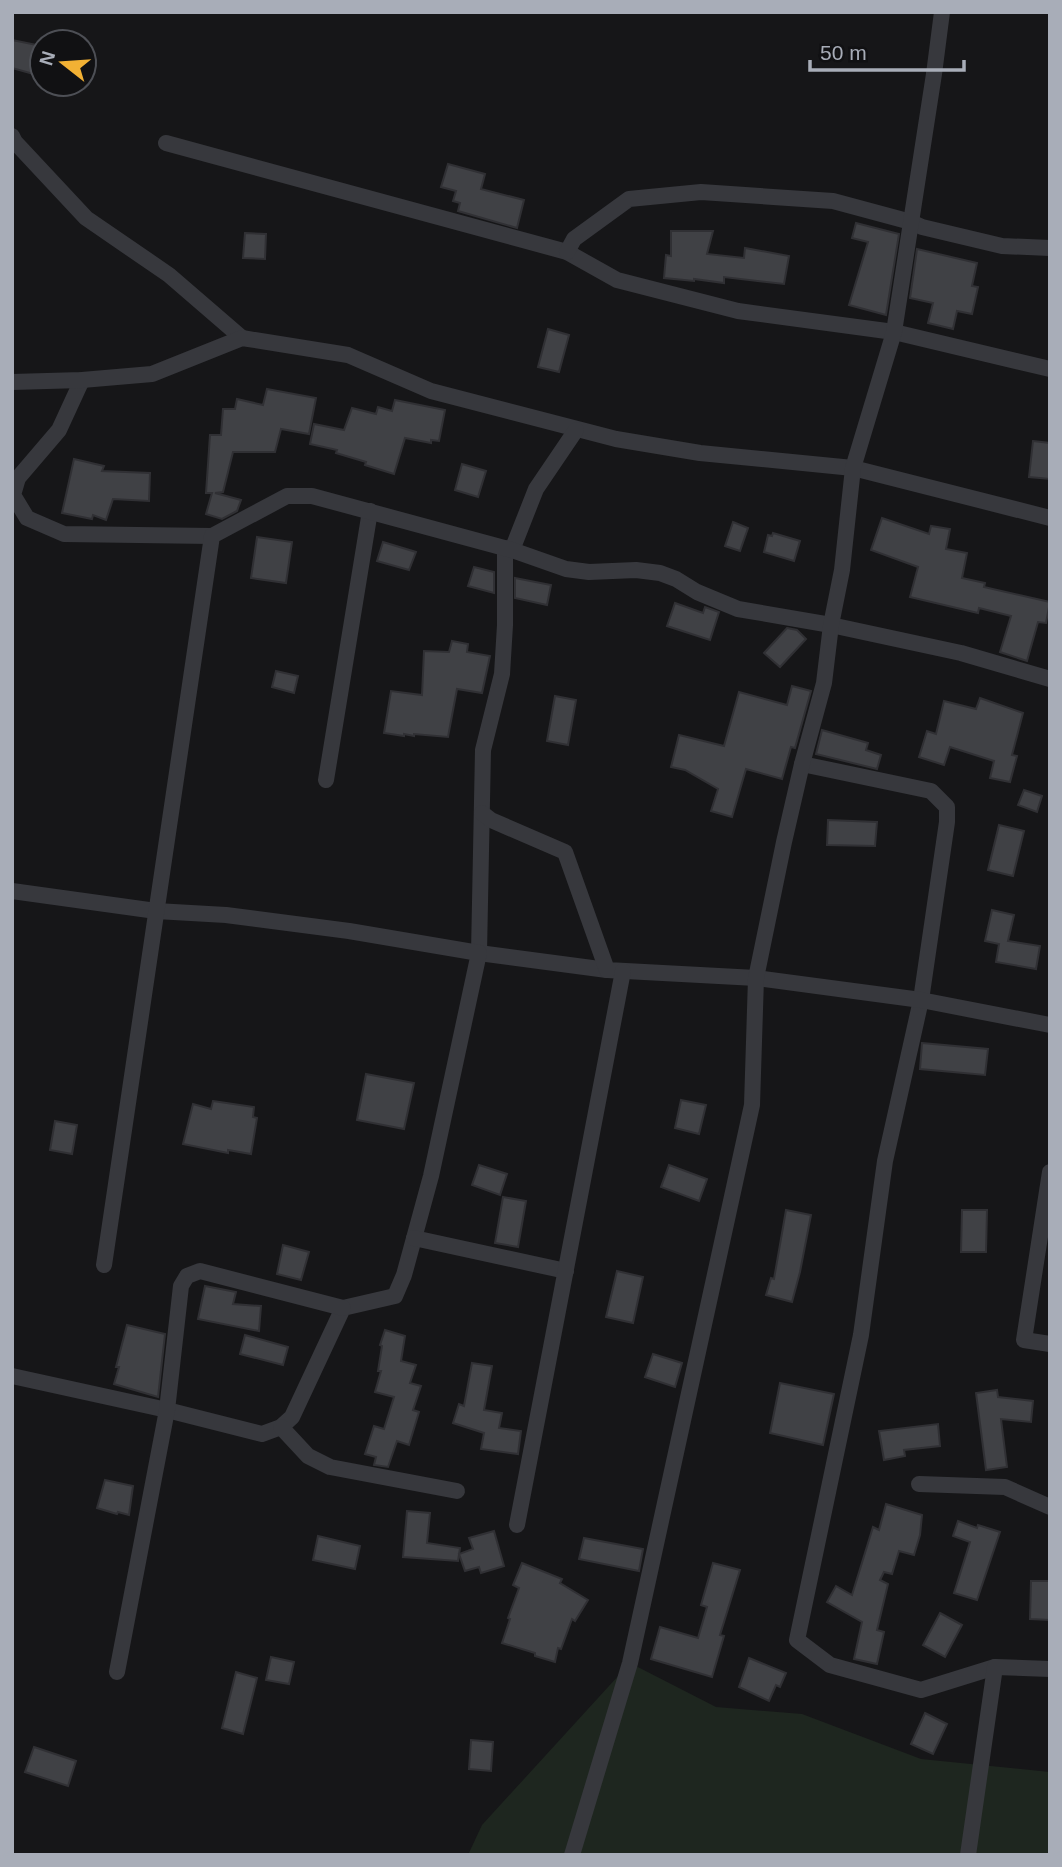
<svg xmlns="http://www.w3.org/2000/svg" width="1062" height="1867" viewBox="0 0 1062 1867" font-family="Helvetica,sans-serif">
	<rect width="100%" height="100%" fill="#161618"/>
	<!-- green -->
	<polygon fill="#1e261f" points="630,1663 716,1707 802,1714 921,1759 1050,1772 1050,1855 468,1855 482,1825"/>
	<!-- building -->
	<g fill="#404145" stroke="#303034" stroke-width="2">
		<polygon points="12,40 42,46 42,57 37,75 12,68"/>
		<polygon points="448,164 485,174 481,189 524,200 517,228 458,211 460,203 453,201 456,191 441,187"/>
		<polygon points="856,223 899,234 886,315 849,305 868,242 852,238"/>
		<polygon points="671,231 713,231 707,254 744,258 745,248 789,256 784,284 724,277 724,283 694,279 694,281 664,278 666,255 671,256"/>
		<polygon points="245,233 266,234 265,259 243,258"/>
		<polygon points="917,249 977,263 972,286 978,287 972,314 957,311 953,329 928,323 933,303 910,298"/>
		<polygon points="548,329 569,335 559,372 538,367"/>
		<polygon points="267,389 316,398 309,434 281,429 275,452 233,452 223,492 215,493 241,500 237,511 222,519 206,514 212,493 206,493 210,435 221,435 223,409 235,409 237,399 263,405"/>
		<polygon points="395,400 445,410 439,441 431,440 431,443 405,438 394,474 365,465 366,462 336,453 337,450 310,444 314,424 344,430 352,408 376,414 378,407 392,411"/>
		<polygon points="1033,441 1050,443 1050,479 1029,477"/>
		<polygon points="74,459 104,466 102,471 150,473 149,501 113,499 106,520 93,515 92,519 62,513"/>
		<polygon points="462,464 486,471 478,497 455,490"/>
		<polygon points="882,518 929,534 931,526 950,529 946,549 967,553 962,578 985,583 984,587 1050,602 1046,623 1038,622 1027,661 1000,652 1011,616 979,608 978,613 910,597 918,567 871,550"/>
		<polygon points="733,522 748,528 740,551 725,546"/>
		<polygon points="773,533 800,541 794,561 764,552 768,535 772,536"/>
		<polygon points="257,537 292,542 286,583 251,578"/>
		<polygon points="383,542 416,552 409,570 377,561"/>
		<polygon points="474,567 494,572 494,593 468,586"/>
		<polygon points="515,578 551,585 547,605 515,598"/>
		<polygon points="675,603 703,613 705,607 719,612 710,640 667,626"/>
		<polygon points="787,628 797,630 806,639 780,667 764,653"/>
		<polygon points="452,641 468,644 467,652 490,656 482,693 457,689 448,737 414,734 414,736 404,734 404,736 384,733 391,691 422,695 424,651 449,652"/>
		<polygon points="276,671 298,676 294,693 272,687"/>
		<polygon points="792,686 811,691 795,748 791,747 782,779 746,769 732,817 711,811 718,789 685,770 671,767 679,735 724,746 739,692 787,705"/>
		<polygon points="555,696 576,700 568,745 547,741"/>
		<polygon points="980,698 1023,713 1012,755 1017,756 1010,782 990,778 994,761 950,747 944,765 919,757 927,731 936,734 944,701 976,709"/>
		<polygon points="822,730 868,743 866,750 881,755 877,769 816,754"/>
		<polygon points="1024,790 1042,796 1037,812 1018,805"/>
		<polygon points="828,820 877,822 875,846 827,845"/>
		<polygon points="999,825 1024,831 1013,876 988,870"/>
		<polygon points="992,910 1014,915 1008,941 1040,946 1036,969 996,962 999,944 985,941"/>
		<polygon points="922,1043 988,1049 985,1075 920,1069"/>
		<polygon points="366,1074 414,1083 404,1129 357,1120"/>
		<polygon points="681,1100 706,1105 699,1134 675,1128"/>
		<polygon points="213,1101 254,1107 253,1117 257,1118 251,1154 228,1150 228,1153 183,1144 193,1104 211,1109"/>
		<polygon points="55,1121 77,1125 72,1154 50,1150"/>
		<polygon points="479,1165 507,1174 500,1195 472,1185"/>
		<polygon points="669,1165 707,1179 699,1201 661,1187"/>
		<polygon points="503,1197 526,1201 518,1247 495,1243"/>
		<polygon points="786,1210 811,1215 800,1272 792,1302 766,1295 771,1278 774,1279"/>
		<polygon points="962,1210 987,1210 986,1252 961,1252"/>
		<polygon points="283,1245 309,1252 301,1280 277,1274"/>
		<polygon points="617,1271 643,1277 633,1323 606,1317"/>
		<polygon points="205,1286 236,1292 233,1304 261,1306 259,1331 198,1319"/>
		<polygon points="127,1325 165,1334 158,1397 114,1384 119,1367 116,1367"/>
		<polygon points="385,1330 405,1336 401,1361 416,1365 410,1383 421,1386 413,1410 419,1412 409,1445 397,1441 388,1467 374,1465 376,1457 365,1454 374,1426 384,1429 394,1397 375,1392 381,1371 378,1371 382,1346 380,1345"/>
		<polygon points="245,1335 288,1347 283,1365 240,1354"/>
		<polygon points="653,1354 682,1363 675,1387 645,1377"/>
		<polygon points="472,1363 492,1366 484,1410 502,1413 499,1428 521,1431 518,1454 481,1449 484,1433 453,1423 459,1404 464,1406"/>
		<polygon points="780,1383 834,1394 823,1445 770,1433"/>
		<polygon points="997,1390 998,1397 1033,1401 1031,1422 1001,1419 1007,1467 986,1470 976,1393"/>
		<polygon points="938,1424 940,1446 904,1450 905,1456 884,1460 879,1431"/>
		<polygon points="105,1480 133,1486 129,1515 118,1512 117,1514 97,1508"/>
		<polygon points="886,1504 922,1515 920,1535 914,1555 899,1551 892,1574 884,1572 880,1580 888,1584 877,1630 884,1632 877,1664 854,1659 862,1622 827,1602 836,1586 852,1595 873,1527 879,1530"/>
		<polygon points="407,1511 430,1513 427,1543 460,1548 458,1561 403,1557"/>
		<polygon points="958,1521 977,1528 978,1525 1000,1532 977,1600 954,1593 970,1542 953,1536"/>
		<polygon points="494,1531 504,1566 481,1573 479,1567 465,1571 459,1554 473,1549 469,1538"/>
		<polygon points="318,1536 360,1546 355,1569 313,1560"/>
		<polygon points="584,1538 643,1549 639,1571 579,1559"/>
		<polygon points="522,1563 562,1579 560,1583 588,1600 575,1621 572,1619 561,1649 558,1648 555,1662 535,1656 535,1653 502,1643 510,1619 508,1618 519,1588 513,1585"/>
		<polygon points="713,1563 740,1570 720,1635 724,1636 712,1677 651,1659 660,1627 698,1638 707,1607 701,1605"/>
		<polygon points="1031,1581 1050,1581 1050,1620 1030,1619"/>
		<polygon points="940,1613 962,1625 945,1657 923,1645"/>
		<polygon points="271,1657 294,1662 289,1684 266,1680"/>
		<polygon points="749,1658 786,1673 780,1687 776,1685 769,1701 739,1687"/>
		<polygon points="236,1672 257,1678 243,1734 222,1728"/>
		<polygon points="925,1713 947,1724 933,1754 911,1744"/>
		<polygon points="471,1740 493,1742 491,1771 469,1769"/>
		<polygon points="34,1747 76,1761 68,1786 25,1772"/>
	</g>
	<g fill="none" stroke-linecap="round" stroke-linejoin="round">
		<!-- street -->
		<g stroke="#37383d" stroke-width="16">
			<polyline points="12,136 15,142 86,218 169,275 242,338"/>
			<polyline points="166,143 567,252 617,280 738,311 894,332 1050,369"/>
			<polyline points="567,252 574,239 629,199 701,192 833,201 911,222 922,227 1002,246 1050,248"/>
			<polyline points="82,380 59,430 18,478 13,495 27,518 64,534 212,536"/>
			<polyline points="12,382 82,380 152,374 242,338 348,355 431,391 616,439 700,453 853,468 1050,518"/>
			<polyline points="505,548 505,625 502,674 483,750 479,953 607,970"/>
			<polyline points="512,550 536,489 576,430"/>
			<polyline points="802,764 931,791 947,807 947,822 921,1000 885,1161 861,1335 797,1640 830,1665 921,1690 995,1667"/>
			<polyline points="326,780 370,511"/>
			<polyline points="482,813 491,820 565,852 607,970 756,978 921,1000 1050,1025"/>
			<polyline points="12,891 156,911 226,915 349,931 479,953 431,1176 404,1275 395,1296 343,1308 292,1417 281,1427 262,1434 167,1410 12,1376"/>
			<polyline points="1050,1172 1024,1340 1050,1344"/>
			<polyline points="414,1238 566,1271"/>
			<polyline points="104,1265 212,536 287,496 312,496 512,550 566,569 589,572 636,570 660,573 676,579 697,592 738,609 831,625 961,653 1050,679"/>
			<polyline points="281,1427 308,1456 330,1467 457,1491"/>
			<polyline points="919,1484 1005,1487 1050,1507"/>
			<polyline points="517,1525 623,971"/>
			<polyline points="117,1672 167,1410 181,1286 187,1276 200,1271 343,1308"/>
			<polyline points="572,1855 630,1663 752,1105 756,978 784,842 802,764 824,683 831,625 842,570 853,468 894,332 934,74 942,12"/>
			<polyline points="968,1855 995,1667 1050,1669"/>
		</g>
	</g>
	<!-- border -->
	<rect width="1062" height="1867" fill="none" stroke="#a8adb8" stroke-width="28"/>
	<!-- north arrow -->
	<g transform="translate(63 63) rotate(287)"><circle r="33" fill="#111113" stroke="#4d4f55" stroke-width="2"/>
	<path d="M0-5L12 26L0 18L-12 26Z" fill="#f2b134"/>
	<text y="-10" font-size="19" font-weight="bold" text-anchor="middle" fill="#a8adb8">N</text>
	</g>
	<!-- scale -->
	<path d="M810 60v10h154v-10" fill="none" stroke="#a8adb8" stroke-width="3.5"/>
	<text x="820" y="60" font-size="21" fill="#a8adb8" stroke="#111113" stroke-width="5" paint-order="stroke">50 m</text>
</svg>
